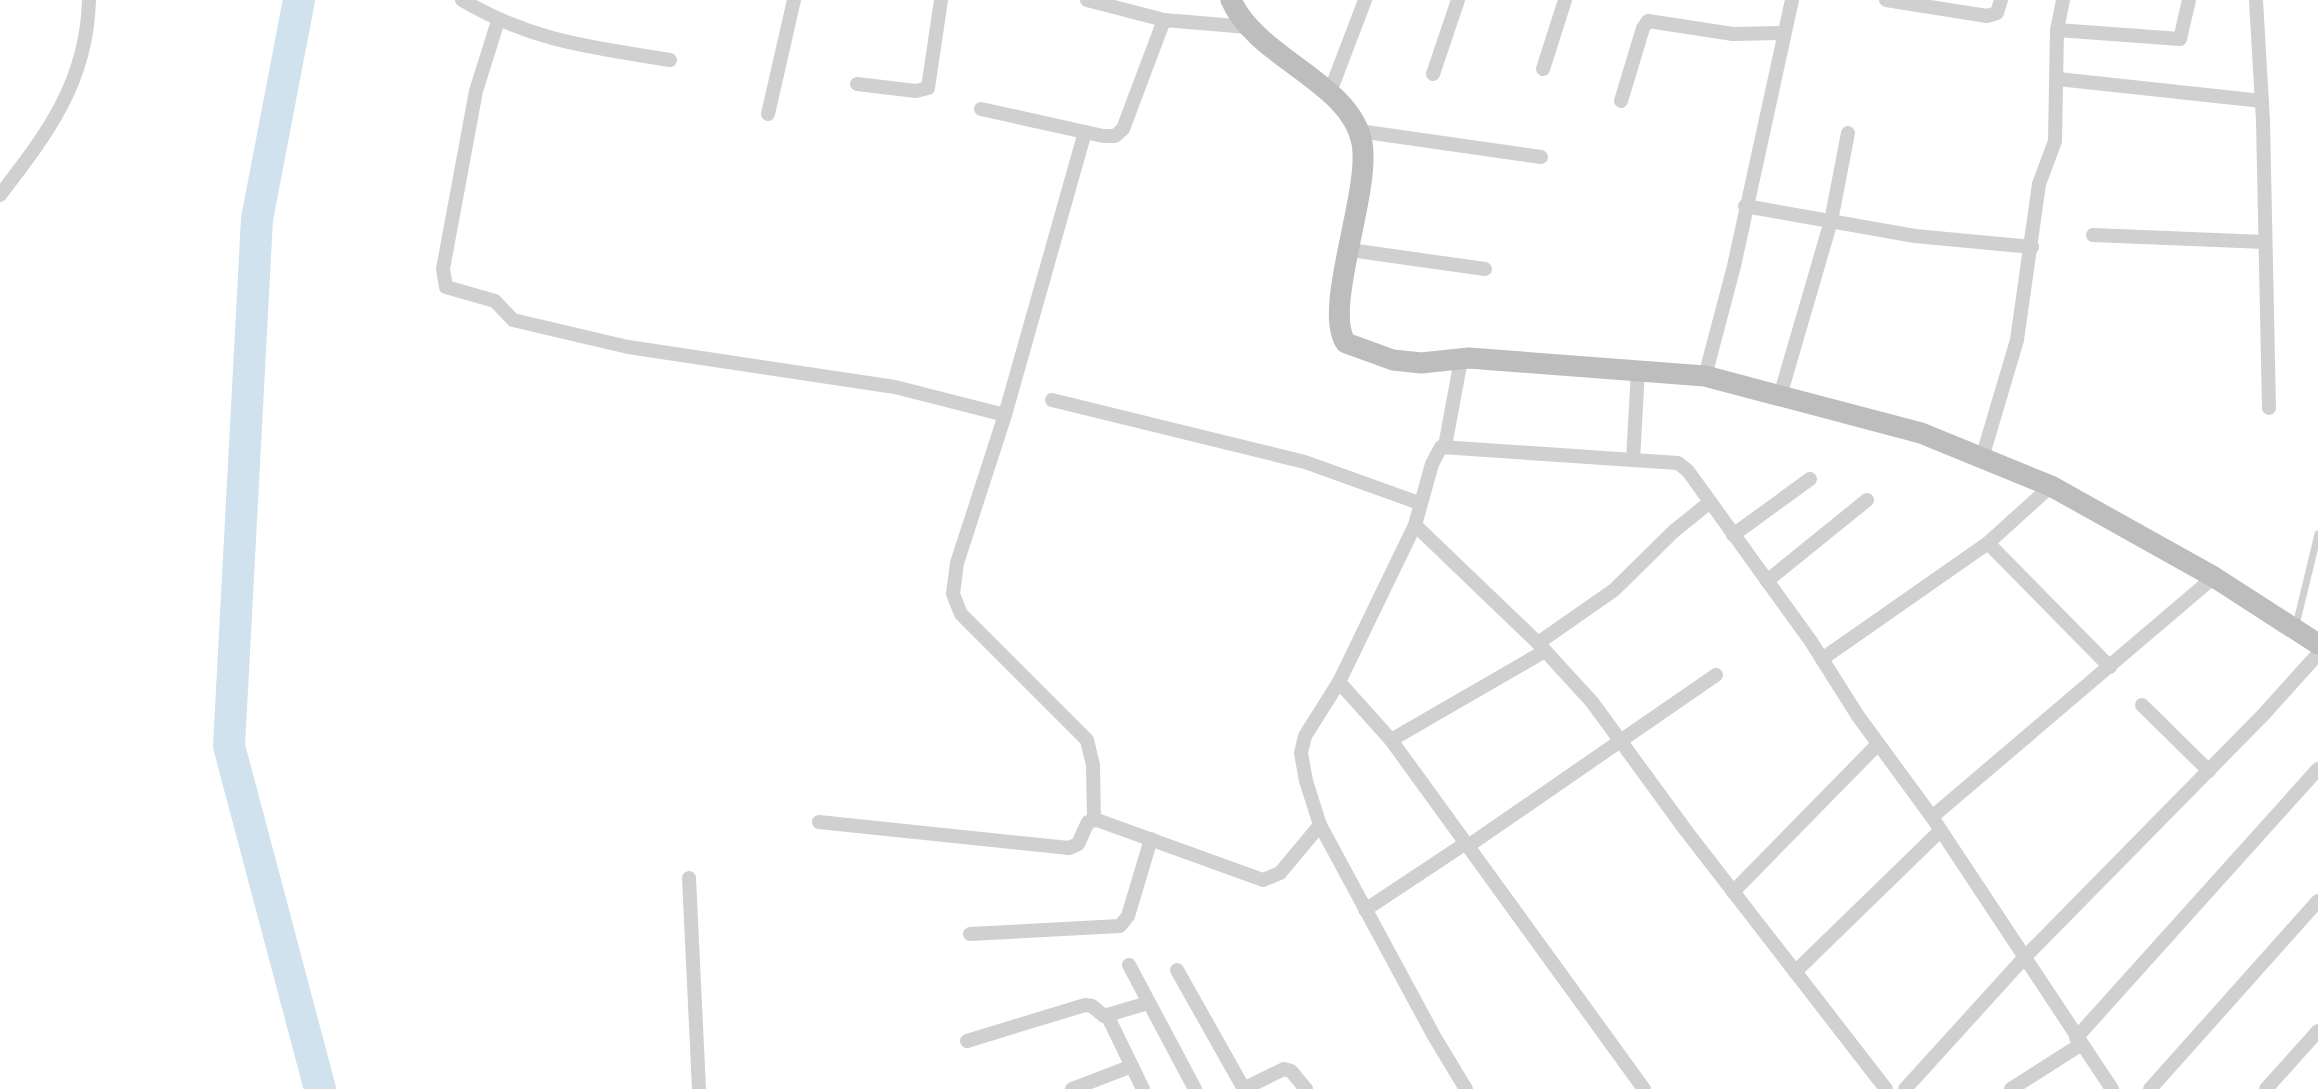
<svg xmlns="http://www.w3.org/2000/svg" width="2318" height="1089" viewBox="0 0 2318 1089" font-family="'Sofia Sans Condensed',sans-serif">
	<rect width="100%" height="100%" fill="#fff"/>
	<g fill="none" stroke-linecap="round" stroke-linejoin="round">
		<!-- river -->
		<polyline stroke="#cfe2ee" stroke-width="32" points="299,0 257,219 229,746 320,1089"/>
		<!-- lane -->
		<polyline stroke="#d0d0d0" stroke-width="7" points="2296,625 2318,534"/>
		<!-- street -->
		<g stroke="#d0d0d0" stroke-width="14">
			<path d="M462 0C534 42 590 47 670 60"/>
			<polyline points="1087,0 1164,20 1248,27"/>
			<polyline points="1886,0 1987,16 1997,13 2001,0"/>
			<polyline points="2256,0 2263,121 2269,408"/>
			<polyline points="498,21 476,91 443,269 446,287 495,301 513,320 628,347 895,387 1005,415"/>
			<polyline points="2057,30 2180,39 2189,0"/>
			<polyline points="1543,69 1565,0"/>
			<polyline points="1433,74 1458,0"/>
			<polyline points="2058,79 2262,101"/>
			<polyline points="857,84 916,91 928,88 941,0"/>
			<polyline points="1330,92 1365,0"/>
			<polyline points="1621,101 1643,28 1648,21 1733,34 1784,33"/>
			<polyline points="981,109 1103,136 1115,136 1123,129 1164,20"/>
			<polyline points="768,114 794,0"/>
			<polyline points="1359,131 1541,157"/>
			<polyline points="1085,132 1005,415 957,563 953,594 961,614 1087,740 1093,765 1094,820"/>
			<path d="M0 195C47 134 87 82 89 0"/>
			<polyline points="1745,206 1915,236 2032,247"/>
			<polyline points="2093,235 2265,242"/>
			<polyline points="1350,250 1485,269"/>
			<polyline points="1638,370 1633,460 1678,463 1688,471 1810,640 1858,716 1932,817 2112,1089"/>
			<polyline points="1705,376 1734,266 1792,0"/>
			<polyline points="1780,396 1831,221 1848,133"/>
			<polyline points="1052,400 1305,462 1419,503"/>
			<polyline points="1445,446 1461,360"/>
			<polyline points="1982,458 2017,340 2039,184 2055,141 2057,30 2063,0"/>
			<polyline points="1415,525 1538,643 1592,702 1687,832 1886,1089"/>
			<polyline points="1733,535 1810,479"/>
			<polyline points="1988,543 2110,667"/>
			<polyline points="1767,581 1867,500"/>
			<polyline points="1538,643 1614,590 1674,531 1710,502"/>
			<polyline points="1822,659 1988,543 2051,486"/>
			<polyline points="1339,682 1391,740 1644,1089"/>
			<polyline points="2142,705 2209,771"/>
			<polyline points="1391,740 1545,651"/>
			<polyline points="1932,817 2214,577"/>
			<polyline points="819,822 1069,848 1078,844 1088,822 1097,820 1263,880 1280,873 1320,825"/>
			<polyline points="1468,846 1716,675"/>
			<polyline points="689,878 699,1089"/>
			<polyline points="1733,892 1878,744"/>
			<polyline points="1365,910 1466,843"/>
			<polyline points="970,934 1120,926 1128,916 1151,839"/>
			<polyline points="1129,965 1195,1089"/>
			<polyline points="1177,970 1244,1089"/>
			<polyline points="1795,972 1940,831"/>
			<polyline points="1107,1015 1143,1089"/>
			<polyline points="2076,1038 2318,769"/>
			<polyline points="967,1041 1085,1005 1092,1006 1104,1016 1148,1003"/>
			<polyline points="1072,1089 1132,1066"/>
			<polyline points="1243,1089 1284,1069 1291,1071 1306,1089"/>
			<polyline points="1466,1089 1434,1036 1320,825 1306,781 1301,753 1305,736 1339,682 1415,525 1432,464 1441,447 1633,460"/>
			<polyline points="1905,1089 2024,958 2264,714 2318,654"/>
			<polyline points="2011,1089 2080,1045"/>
			<polyline points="2150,1089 2318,901"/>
			<polyline points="2266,1089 2318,1031"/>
		</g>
		<!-- secondary -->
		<path stroke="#bdbdbd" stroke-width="21" d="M1231 0C1257 59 1351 82 1362 143 1371 192 1322 310 1346 343L1393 360 1421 363 1469 358 1705 376 1921 433 2051 486 2214 577 2318 644"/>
	</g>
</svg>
